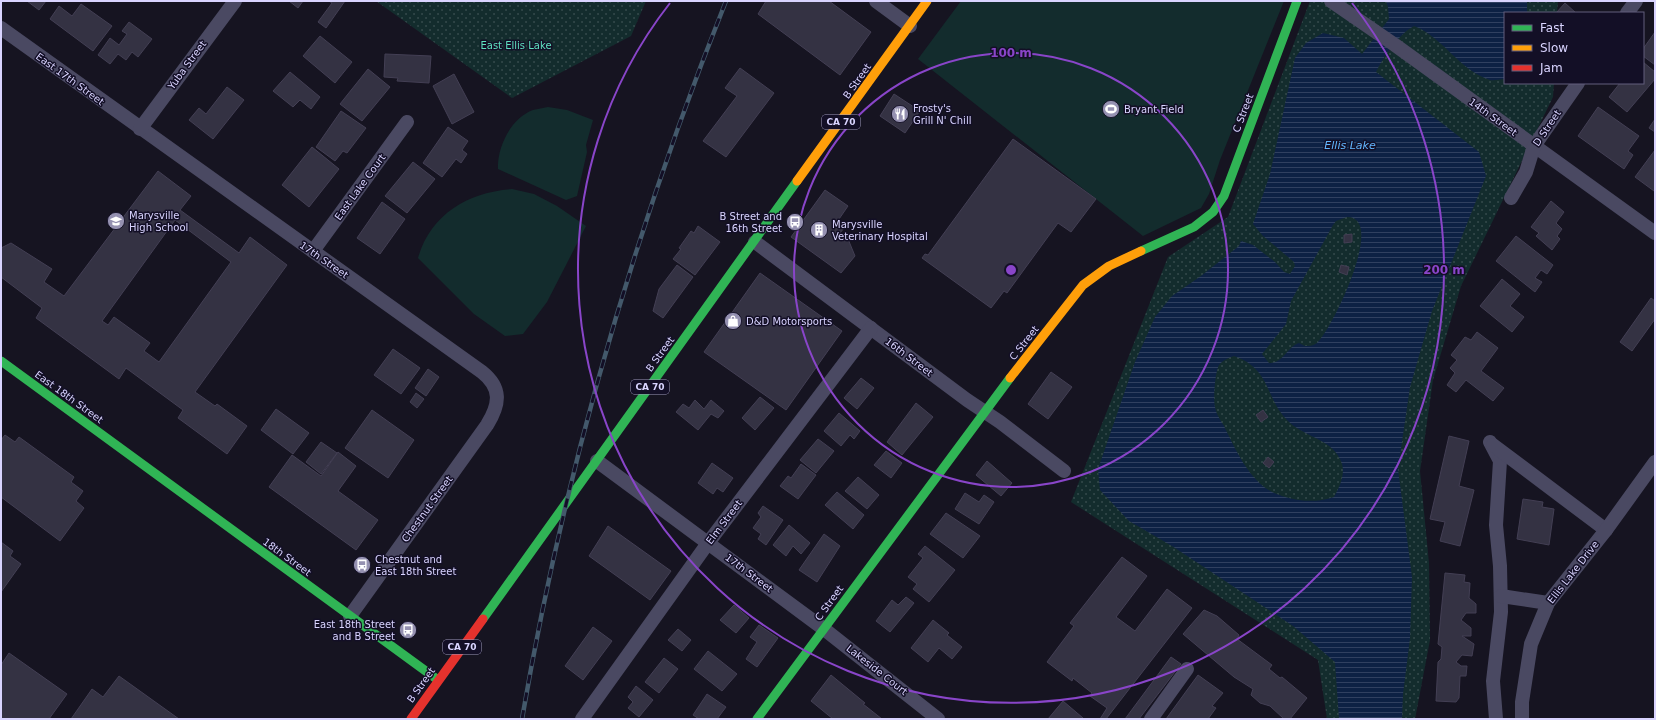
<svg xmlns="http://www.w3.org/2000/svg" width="1656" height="720" viewBox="0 0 1656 720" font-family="'DejaVu Sans',sans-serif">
	<defs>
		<pattern id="green-dots" width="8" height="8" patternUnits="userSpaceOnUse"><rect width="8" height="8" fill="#132c2d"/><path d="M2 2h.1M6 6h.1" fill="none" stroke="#354a4c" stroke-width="1.8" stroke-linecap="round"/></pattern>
		<pattern id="water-rules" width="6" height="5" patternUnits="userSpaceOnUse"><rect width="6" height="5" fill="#0d2144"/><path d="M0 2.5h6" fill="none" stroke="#304060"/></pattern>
	</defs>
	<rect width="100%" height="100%" fill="#161421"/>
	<!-- green -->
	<g fill="url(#green-dots)">
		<polygon points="376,1 646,1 631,36 512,98"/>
		<polygon points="1310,1 1558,1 1557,13 1505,13 1505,83 1554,83 1553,97 1461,286 1433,380 1420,471 1429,563 1430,640 1415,719 1327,719 1318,660 1071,502 1168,257 1228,217"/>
	</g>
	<!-- pitch -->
	<g fill="#132c2d">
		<polygon points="961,1 1284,1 1220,160 1209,194 1201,208 1143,236 918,59"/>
		<path d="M548 107 567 110 593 120 586 145 587 152 577 196 566 200 498 169C497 147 511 118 533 110 538 109 543 108 548 107Z"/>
		<path d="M512 189 534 194 557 206 586 226 547 302 523 334 505 336 474 314 418 258C430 214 469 192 512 189Z"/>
	</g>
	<!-- water -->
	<path fill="url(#water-rules)" fill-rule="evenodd" d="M1386 1H1527V13H1505V79C1500 79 1494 81 1490 80 1459 70 1443 37 1414 26 1399 34 1384 56 1376 72L1479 152 1486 176 1432 311 1410 387 1398 469 1412 577 1410 638 1403 694 1402 719H1339L1335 662 1293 626 1172 546 1129 521 1100 490 1098 469 1135 362 1155 317 1172 296 1201 276 1239 246 1241 241 1253 245 1275 262 1284 272 1290 274 1295 266 1294 262 1263 236 1253 224 1270 174 1295 58 1306 43 1323 33 1344 38 1362 54 1389 19 1388 7ZM1347 217C1387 216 1332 330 1317 343 1313 346 1309 346 1305 346L1299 343C1288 346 1283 364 1269 363L1262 354 1286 324 1291 301 1333 225 1336 221ZM1234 356C1271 369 1265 397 1287 420 1303 437 1330 438 1340 459 1347 472 1340 486 1334 497 1313 504 1292 501 1272 492 1249 480 1235 449 1224 426 1221 421 1216 414 1215 407 1213 399 1215 372 1219 365 1223 360 1228 358 1234 356Z"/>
	<!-- building -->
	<g fill="#343243" stroke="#433f54" fill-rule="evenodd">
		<polygon points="27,1 46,1 39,10"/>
		<polygon points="289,1 303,1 298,8"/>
		<polygon points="329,1 345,1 326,28 318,22 332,3"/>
		<polygon points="766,1 829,1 871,32 840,75 758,14"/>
		<polygon points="1565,3 1576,13 1556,13"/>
		<polygon points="81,4 112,26 93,51 50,19 59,6 72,16"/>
		<polygon points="129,22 152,39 138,57 132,52 126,60 118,54 110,64 98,55 110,38 119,45 127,34 122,31"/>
		<polygon points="1655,32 1655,65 1643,56 1643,49"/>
		<polygon points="320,36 352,62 335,83 303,56"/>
		<polygon points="385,54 431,56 429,83 397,81 398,78 384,77"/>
		<polygon points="1643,62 1655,72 1655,79 1627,112 1609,97 1620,83 1643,83"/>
		<polygon points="740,68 774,93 726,157 703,141 737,96 725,88"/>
		<polygon points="368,69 390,87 362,121 340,104"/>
		<polygon points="290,72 320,97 311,109 300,100 293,107 273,91"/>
		<polygon points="454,74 474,112 452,124 433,86"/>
		<polygon points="227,87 244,100 213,139 189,120 199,108 206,114"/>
		<polygon points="894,94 920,111 905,133 880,116"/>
		<polygon points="1598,107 1639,136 1628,151 1633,155 1624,169 1578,136"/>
		<polygon points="341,111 366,128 347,153 343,151 335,161 316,147"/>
		<polygon points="1655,119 1655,132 1649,128"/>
		<polygon points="448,127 468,141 462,150 467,154 461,163 456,159 442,177 423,163"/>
		<polygon points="1013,139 1096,199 1071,232 1058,223 1007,293 1004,291 991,308 922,258 925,254 928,255"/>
		<polygon points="312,147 339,169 309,207 282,185"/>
		<polygon points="1655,150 1655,190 1654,191 1635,177"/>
		<polygon points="413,162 435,179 407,213 385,196"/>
		<path d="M158 171 191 196 180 210 239 253 250 237 287 265 195 392 215 406 217 404 247 426 227 454 178 418 183 410 126 368 119 379 36 318 42 308 1 277V248L11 243 52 269 44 282 64 296ZM175 220 231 262 159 362 144 351 150 343 114 317 108 325 102 321Z"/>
		<polygon points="825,190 848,206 837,222 844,228 840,233 848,239 855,256 841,273 791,237"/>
		<polygon points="1551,201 1564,212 1556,223 1562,229 1557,236 1560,239 1552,250 1536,236 1539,233 1531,227"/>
		<polygon points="382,202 405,219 380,254 357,238"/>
		<polygon points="698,226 720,242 695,275 673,259 681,249 679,248 691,231 694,233"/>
		<polygon points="1352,234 1352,242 1344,243 1344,235"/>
		<polygon points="1516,236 1553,265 1547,274 1541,270 1535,278 1542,282 1535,292 1496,261"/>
		<polygon points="677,265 693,277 663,318 653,311 659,289"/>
		<polygon points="1341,265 1349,267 1347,275 1339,272"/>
		<polygon points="760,273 842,331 786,410 704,352"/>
		<polygon points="1502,279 1520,294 1510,306 1524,317 1512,332 1480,306"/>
		<polygon points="1651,298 1655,301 1655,319 1632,351 1620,342"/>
		<polygon points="1477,332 1498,348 1481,371 1504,388 1493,401 1466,380 1456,392 1447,385 1455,373 1450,368 1457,360 1451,355 1465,337 1471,340"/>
		<polygon points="393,349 420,368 401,394 374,375"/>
		<polygon points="428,369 439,377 426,396 415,388"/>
		<polygon points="1051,372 1072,387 1048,419 1028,404"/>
		<polygon points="861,378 874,388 857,409 844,398"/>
		<polygon points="416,393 424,399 417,408 410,402"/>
		<polygon points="760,397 774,408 755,430 742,418"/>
		<polygon points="695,400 704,409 711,400 724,411 718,418 711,414 698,430 676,412 683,404 689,408"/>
		<polygon points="916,403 933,417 902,455 887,442"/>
		<polygon points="276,409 309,433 293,454 261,430"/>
		<polygon points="372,410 414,440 388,478 345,448"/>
		<polygon points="1263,410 1268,417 1261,422 1256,415"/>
		<polygon points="839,413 860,431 854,439 850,435 841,446 824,431"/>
		<polygon points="5,435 15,442 19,437 74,477 71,482 83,491 76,501 84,508 60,541 1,497 1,440"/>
		<polygon points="1449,436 1469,441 1459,486 1474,490 1460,546 1440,541 1445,522 1430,519"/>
		<polygon points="818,439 834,451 816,473 800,460"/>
		<polygon points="321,442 337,453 321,474 306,462"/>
		<polygon points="886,451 902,463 891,478 874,465"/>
		<polygon points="338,452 356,466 338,491 378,520 356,550 269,487 292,455 321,476"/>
		<polygon points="1268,457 1274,462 1269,468 1263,463"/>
		<polygon points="987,461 1012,483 1001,496 976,475"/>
		<polygon points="712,463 733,478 723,492 717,488 713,494 698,483"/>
		<polygon points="801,464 816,475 798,499 780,486 788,476 791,478"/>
		<polygon points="858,477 879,495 867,509 845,491"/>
		<polygon points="837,492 864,515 853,529 825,505"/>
		<polygon points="965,493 979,502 984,495 994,502 979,524 955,509"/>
		<polygon points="1523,499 1543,502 1542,507 1554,509 1549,545 1517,539"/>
		<polygon points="763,506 783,520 766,545 758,539 761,534 753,528 761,517 758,513"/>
		<polygon points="946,513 980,536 963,558 930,534"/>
		<polygon points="789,525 810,543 801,554 793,546 786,556 773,545"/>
		<polygon points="608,526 671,571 650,600 589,556"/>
		<polygon points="824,534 840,546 817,582 799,570"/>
		<polygon points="1,542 13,551 10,556 21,564 1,592"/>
		<polygon points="925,546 955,570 929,602 913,589 917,584 908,577 923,558 918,554"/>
		<polygon points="1122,557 1147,576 1116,617 1135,631 1167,589 1192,608 1106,719 1100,719 1107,708 1090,696 1092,693 1073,678 1072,681 1047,662 1074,626 1070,623"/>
		<polygon points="1445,573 1465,575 1464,582 1470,583 1469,598 1476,604 1476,613 1466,613 1461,620 1471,628 1471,636 1462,636 1474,644 1472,656 1462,655 1456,662 1461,666 1467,666 1466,676 1460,676 1459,698 1456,702 1436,701 1438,662 1441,659 1442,647 1438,644"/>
		<polygon points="906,597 914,603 890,632 876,621 892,600 898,605"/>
		<polygon points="734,605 749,618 736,633 720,620"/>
		<polygon points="1204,610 1217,616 1239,635 1237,639 1272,665 1269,669 1280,678 1282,677 1307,698 1290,719 1284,719 1270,706 1260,703 1251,695 1253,689 1234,677 1183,634"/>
		<polygon points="933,620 949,633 947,635 962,647 952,659 939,648 928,662 911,648"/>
		<polygon points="759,625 778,638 757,667 746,659 757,642 750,637"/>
		<polygon points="593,627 612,641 583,680 565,666"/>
		<polygon points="678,629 691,640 682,651 668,640"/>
		<polygon points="708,651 737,674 722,691 694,669"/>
		<polygon points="9,653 67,694 49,719 1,719 1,665"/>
		<polygon points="1171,657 1181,664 1139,719 1125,719"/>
		<polygon points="664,658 678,669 659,693 645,682"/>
		<polygon points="831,675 865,703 863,704 882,719 833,719 811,701"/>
		<polygon points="1198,675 1223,693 1212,706 1216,708 1208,719 1166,719"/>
		<polygon points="119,676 179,719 71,719 92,689 103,697"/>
		<polygon points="636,686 653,700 639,717 628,708 633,702 628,697"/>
		<polygon points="707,694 726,707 717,719 699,719 693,715"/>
		<polygon points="1063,701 1083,718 1082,719 1048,719"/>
	</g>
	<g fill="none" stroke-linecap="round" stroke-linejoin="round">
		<!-- street -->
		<g stroke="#4a4962" stroke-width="14">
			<polyline points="876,1 910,26"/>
			<polyline points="1331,1 1395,45 1655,233"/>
			<polyline points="1627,13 1636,1"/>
			<path d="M1 28 482 372C502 388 500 404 487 425L350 616"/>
			<polyline points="140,129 235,1"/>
			<polyline points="1511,198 1526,172 1534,146 1578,83"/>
			<polyline points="755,242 967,400 1000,422 1064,471"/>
			<polyline points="313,251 407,122"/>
			<polyline points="1490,442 1500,461 1496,525 1500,566 1501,612 1493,681 1496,719"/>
			<polyline points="1493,445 1606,530"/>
			<polyline points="597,461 824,629 938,719"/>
			<polyline points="1501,596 1548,603"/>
			<polyline points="582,719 708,543 871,328"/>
			<polyline points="1151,719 1187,669"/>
			<polyline points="1522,719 1522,702 1531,644 1548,603 1606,530 1655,462"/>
		</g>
		<!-- fast -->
		<g stroke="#30b455" stroke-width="9">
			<polyline points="1141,251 1194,227 1213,212 1224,196 1297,1"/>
			<polyline points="1,361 438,680"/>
			<polyline points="483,619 797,181"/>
			<polyline points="757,719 1010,378"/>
		</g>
		<!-- slow -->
		<g stroke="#ff9f0a" stroke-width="9">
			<polyline points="797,181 927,1"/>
			<polyline points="1010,378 1083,285 1109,266 1141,251"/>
		</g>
		<!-- jam -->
		<polyline stroke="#e5322d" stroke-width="9" points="411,719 483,619"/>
		<defs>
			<path id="rail" d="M522 719C564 474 634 232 726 1"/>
		</defs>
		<!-- rail casing -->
		<use href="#rail" stroke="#43596b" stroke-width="4.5"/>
		<!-- rail -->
		<use href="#rail" stroke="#130f26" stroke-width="3" stroke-dasharray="9" stroke-linecap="butt"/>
	</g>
	<!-- distance rings -->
	<g fill="none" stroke="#8945c9" stroke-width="2">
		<circle cx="1011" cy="270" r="217"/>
		<path d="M1352 3A433 433 0 1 1 670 3"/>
	</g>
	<!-- icons -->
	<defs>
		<symbol id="stadium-disc" viewBox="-11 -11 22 22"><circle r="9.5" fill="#9591b1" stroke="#130f26"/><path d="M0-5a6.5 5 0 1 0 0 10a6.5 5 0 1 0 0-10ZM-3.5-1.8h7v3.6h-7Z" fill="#fff"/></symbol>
		<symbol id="restaurant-disc" viewBox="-11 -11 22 22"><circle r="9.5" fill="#9591b1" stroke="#130f26"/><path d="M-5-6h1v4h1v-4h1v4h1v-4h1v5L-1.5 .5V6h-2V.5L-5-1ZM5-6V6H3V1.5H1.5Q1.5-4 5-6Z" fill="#fff"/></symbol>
		<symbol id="school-disc" viewBox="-11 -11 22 22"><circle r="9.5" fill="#9591b1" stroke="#130f26"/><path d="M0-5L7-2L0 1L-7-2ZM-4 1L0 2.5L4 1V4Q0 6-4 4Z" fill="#fff"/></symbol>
		<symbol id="bus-disc" viewBox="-11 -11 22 22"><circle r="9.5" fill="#9591b1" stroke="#130f26"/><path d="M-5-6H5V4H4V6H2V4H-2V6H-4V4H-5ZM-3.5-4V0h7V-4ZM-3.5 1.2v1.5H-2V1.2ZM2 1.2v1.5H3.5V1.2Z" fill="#fff"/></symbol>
		<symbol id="building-disc" viewBox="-11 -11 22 22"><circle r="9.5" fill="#9591b1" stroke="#130f26"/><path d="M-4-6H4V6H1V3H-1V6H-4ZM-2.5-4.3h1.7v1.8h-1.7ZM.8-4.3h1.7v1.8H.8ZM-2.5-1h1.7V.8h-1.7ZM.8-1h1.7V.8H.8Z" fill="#fff"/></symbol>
		<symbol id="shop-disc" viewBox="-11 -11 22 22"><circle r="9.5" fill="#9591b1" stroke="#130f26"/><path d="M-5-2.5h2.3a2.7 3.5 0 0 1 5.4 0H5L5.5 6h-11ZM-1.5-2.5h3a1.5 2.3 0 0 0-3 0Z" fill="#fff"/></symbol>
	</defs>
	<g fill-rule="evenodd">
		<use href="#stadium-disc" x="1101" y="99" width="20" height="20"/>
		<use href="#restaurant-disc" x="890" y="104" width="20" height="20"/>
		<use href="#school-disc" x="106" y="211" width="20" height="20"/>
		<use href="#bus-disc" x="785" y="212" width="20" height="20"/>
		<use href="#building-disc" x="809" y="220" width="20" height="20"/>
		<use href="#shop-disc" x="723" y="311" width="20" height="20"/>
		<use href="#bus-disc" x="352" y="555" width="20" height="20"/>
		<use href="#bus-disc" x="398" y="620" width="20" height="20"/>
	</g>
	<g text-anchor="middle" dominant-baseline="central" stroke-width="3" stroke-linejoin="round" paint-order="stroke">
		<!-- shield labels -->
		<g fill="#130f26" stroke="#9e99be" stroke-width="1">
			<rect x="822" y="115" width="38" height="14" rx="3"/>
			<rect x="631" y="380" width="38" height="14" rx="3"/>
			<rect x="443" y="640" width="38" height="14" rx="3"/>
		</g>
		<g font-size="9" font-weight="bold" fill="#d9d4ff">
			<text x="841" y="122">CA 70</text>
			<text x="650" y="387">CA 70</text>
			<text x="462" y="647">CA 70</text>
		</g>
		<!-- park labels -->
		<g font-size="10" fill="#5fe0c0" stroke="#130f26">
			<text x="516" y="45">East Ellis Lake</text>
		</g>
		<!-- street labels -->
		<g font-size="10" fill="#d9d4ff" stroke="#130f26">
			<text transform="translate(187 65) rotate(-54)">Yuba Street</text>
			<text transform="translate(70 79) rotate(36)">East 17th Street</text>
			<text transform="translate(857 81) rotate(-55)">B Street</text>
			<text transform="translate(1243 113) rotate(-69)">C Street</text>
			<text transform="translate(1493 117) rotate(36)">14th Street</text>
			<text transform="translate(1547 128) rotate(-56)">D Street</text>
			<text transform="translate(360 187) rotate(-54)">East Lake Court</text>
			<text transform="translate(324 260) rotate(35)">17th Street</text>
			<text transform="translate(1024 343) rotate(-52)">C Street</text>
			<text transform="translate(660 354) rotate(-54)">B Street</text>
			<text transform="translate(909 357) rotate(37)">16th Street</text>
			<text transform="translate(69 397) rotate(36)">East 18th Street</text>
			<text transform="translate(427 509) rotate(-54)">Chestnut Street</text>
			<text transform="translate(724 522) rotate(-53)">Elm Street</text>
			<text transform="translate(287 557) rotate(36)">18th Street</text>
			<text transform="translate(1573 572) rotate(-52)">Ellis Lake Drive</text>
			<text transform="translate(749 573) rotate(37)">17th Street</text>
			<text transform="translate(829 603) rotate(-54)">C Street</text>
			<text transform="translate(877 670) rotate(38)">Lakeside Court</text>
			<text transform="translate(421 685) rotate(-55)">B Street</text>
		</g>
		<!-- poi labels -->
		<g font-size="10" fill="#d9d4ff" stroke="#130f26" text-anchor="start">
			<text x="913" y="108">Frosty's<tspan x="913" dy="12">Grill N' Chill</tspan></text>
			<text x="1124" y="109">Bryant Field</text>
			<text x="129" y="215">Marysville<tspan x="129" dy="12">High School</tspan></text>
			<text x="782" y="216" text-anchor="end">B Street and<tspan x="782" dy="12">16th Street</tspan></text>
			<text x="832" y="224">Marysville<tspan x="832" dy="12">Veterinary Hospital</tspan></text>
			<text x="746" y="321">D&amp;D Motorsports</text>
			<text x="375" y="559">Chestnut and<tspan x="375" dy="12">East 18th Street</tspan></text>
			<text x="395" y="624" text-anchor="end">East 18th Street<tspan x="395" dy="12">and B Street</tspan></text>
		</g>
		<!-- water labels -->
		<g font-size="11" font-style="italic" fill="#62b6ff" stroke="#130f26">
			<text x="1350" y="145">Ellis Lake</text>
		</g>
	</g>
	<circle cx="1011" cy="270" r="6" fill="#8945c9" stroke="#130f26" stroke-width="2"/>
	<g font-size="12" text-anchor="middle" font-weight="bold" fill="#8945c9" stroke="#130f26" stroke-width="3" stroke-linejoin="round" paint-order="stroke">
		<text x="1011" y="57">100 m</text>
		<text x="1444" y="274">200 m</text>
	</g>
	<!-- border -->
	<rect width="1656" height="720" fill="none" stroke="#d9d4ff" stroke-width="4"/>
	<!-- legend -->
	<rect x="1504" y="12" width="140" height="72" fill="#130f26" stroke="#625e7d"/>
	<rect x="1512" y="25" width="20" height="6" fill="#30b455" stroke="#625e7d"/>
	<text x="1540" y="32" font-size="12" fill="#d9d4ff">Fast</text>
	<rect x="1512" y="45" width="20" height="6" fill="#ff9f0a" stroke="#625e7d"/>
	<text x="1540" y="52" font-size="12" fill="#d9d4ff">Slow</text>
	<rect x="1512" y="65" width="20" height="6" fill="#e5322d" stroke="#625e7d"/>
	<text x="1540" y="72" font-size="12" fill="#d9d4ff">Jam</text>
</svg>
